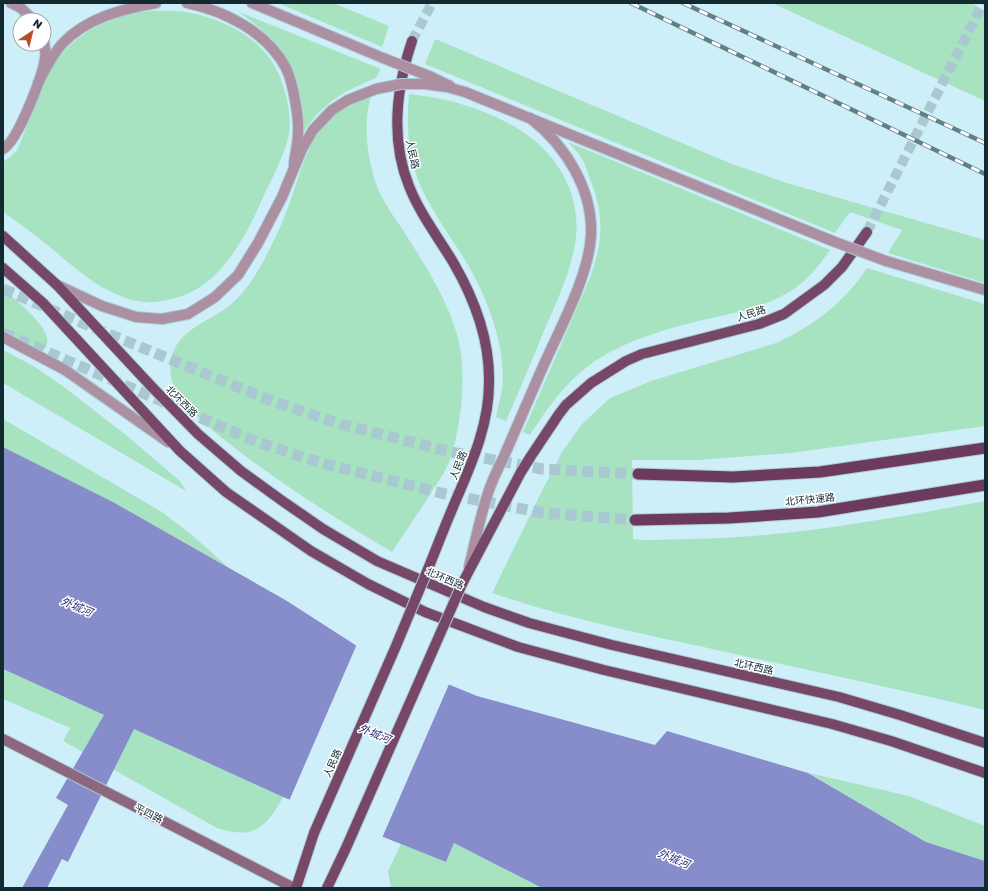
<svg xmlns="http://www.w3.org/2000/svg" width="988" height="891" viewBox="0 0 988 891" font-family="'Golos Text','Noto Sans SC',sans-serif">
	<rect width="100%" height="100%" fill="#ceeff9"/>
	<!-- green -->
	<g fill="#a7e3c1">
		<polygon points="278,3 333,3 389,26 382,47"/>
		<polygon points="772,3 972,3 985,11 985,101"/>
		<path d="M150 11C163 11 177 10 191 13 235 22 274 46 285 92 289 105 291 122 289 135 284 155 274 175 265 193 246 236 221 288 172 299 163 301 153 303 144 302 102 297 72 264 41 240 29 230 16 221 3 212V162L10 157 17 150C30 122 37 92 53 66 74 32 112 15 150 11Z"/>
		<path d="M239 12 381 69 376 78C344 91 324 102 304 131 301 69 288 48 239 12Z"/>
		<polygon points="435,39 732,164 787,183 985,240 985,283 888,253 902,230 850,212 835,233 425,64"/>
		<path d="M409 94C448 98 486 109 520 130 564 158 587 206 572 258 566 281 556 304 546 326 533 358 520 389 506 421L496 417C498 408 500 399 502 390 507 347 487 296 465 260 450 236 433 213 421 187 408 158 406 126 409 94Z"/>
		<path d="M371 97C362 123 368 164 378 189 384 203 394 217 403 230 423 262 445 295 456 331 468 369 462 422 450 460 445 473 436 485 429 496 417 515 404 533 392 552 333 517 276 481 222 438 209 427 186 409 178 395 169 381 167 360 176 346 187 328 209 320 225 309 247 293 261 267 272 244 279 230 285 216 290 202 300 173 307 143 329 120 340 109 356 103 371 97Z"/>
		<path d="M568 142 830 250C821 263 811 276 798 286 770 307 731 314 698 321 670 328 640 337 614 350 576 369 553 399 530 435L523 432 589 280C603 243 605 216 590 179 587 171 585 162 580 156 577 151 572 147 568 142Z"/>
		<path d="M867 268 985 304V426L791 453 698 460H632L633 539C651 541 670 539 688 539 788 538 887 519 985 501V710C896 688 806 670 717 650 641 634 565 618 492 593L541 493 562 452 582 424 610 398 651 381 776 343C813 326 845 302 867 268Z"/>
		<path d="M3 289C14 299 64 336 42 351L36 348 3 330Z"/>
		<polygon points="3,350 35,367 64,387 126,435 180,481 186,491 3,383"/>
		<polygon points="3,419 162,512 192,535 228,567 113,502 3,447"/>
		<path d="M3 669 283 797C266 828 254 840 217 828L63 741 70 728 3 699Z"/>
		<polygon points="809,773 909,796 985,826 985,861 926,842"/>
		<polygon points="454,843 542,888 391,888 388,871 401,844 446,862"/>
	</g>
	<!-- water -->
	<polygon fill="#878cca" points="3,447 113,502 287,601 360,648 477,696 655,745 667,731 808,773 926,842 985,861 985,888 542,888 454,843 446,862 283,797 134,729 68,862 62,859 47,888 22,888 68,805 56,798 104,715 3,669"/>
	<!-- pier -->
	<polygon fill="#ceeff9" points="357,644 450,682 382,838 289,801"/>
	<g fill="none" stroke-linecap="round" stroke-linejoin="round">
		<!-- primary-tunnel -->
		<g stroke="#a9c8d1" stroke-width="10" stroke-dasharray="10 5" stroke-linecap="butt">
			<polyline points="412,41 432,3"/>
			<polyline points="867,232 983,3"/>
		</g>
		<!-- trunk-tunnel -->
		<g stroke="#a9c8d1" stroke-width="11" stroke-dasharray="11 5.5" stroke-linecap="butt">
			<polyline points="3,289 99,330 272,401 340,424 451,452 542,469 638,474"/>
			<polyline points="3,333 257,442 325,464 441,493 543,513 635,520"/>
		</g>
		<defs>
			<g id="minor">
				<polyline points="11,3 21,8 33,20"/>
				<path d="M187 3C225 11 267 32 286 68 291 78 293 89 295 100 297 111 299 122 298 133 298 144 295 154 294 164"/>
				<polyline points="252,3 383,58"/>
				<polyline points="429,76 450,86"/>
				<path d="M38 83C45 70 52 55 62 44 86 18 122 9 156 3"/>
				<path d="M3 149C18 141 42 77 45 59 46 53 45 47 44 41"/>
				<polyline points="3,337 65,370 168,442"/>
			</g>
			<g id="tertiary">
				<polyline points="425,84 447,87 465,92 835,242"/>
				<polyline points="886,261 985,290"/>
				<polyline points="57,285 102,306 136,317 162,319 188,314 215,297 238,275 258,243 282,197 302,149 313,130 332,110 348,100 376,89"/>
				<path d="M469 567C475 542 480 517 488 493 492 480 499 467 505 454 517 426 529 399 541 371 558 332 589 277 591 235 593 189 565 145 530 118"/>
			</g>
			<polyline id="secondary" points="3,739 294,888"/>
			<g id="primary">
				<path d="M412 41C396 89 390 139 409 186 420 214 438 237 453 262 474 298 490 341 489 383 489 422 474 458 459 493 448 518 438 544 428 569"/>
				<polyline points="3,236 57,285 151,386 198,434 241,471 281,500 323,529 377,561 484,607 529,623 612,645 839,697 900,715 985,743"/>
				<polyline points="3,268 43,303 180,451 226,492 311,551 368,584 425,612 518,647 604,670 832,724 891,741 985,773"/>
				<polyline points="462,584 521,472 531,456 559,414 566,405 591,383 626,361 642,354 759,324 784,314 824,285 842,267 867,232"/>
				<polyline points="296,888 314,833"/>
				<polyline points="327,888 346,848"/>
			</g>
			<g id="trunk">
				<polyline points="638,474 733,477 820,472 985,448"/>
				<polyline points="635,520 729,518 818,512 985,485"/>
			</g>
		</defs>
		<!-- minor casing -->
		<use href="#minor" stroke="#acccd5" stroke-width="12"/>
		<!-- tertiary casing -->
		<use href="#tertiary" stroke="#acccd5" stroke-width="12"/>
		<!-- secondary casing -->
		<use href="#secondary" stroke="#acccd5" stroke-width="12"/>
		<!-- primary casing -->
		<use href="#primary" stroke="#acccd5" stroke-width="12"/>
		<!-- trunk casing -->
		<use href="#trunk" stroke="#acccd5" stroke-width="13"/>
		<!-- minor -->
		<use href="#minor" stroke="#ac90a2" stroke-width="10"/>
		<!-- tertiary -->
		<use href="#tertiary" stroke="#ac90a2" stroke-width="10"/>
		<!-- secondary -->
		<use href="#secondary" stroke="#8d6680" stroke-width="10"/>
		<!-- primary -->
		<use href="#primary" stroke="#764767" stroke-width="10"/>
		<!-- trunk -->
		<use href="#trunk" stroke="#6c3a5c" stroke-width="11"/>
		<defs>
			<g id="rail">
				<polyline points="631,3 985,174"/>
				<polyline points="683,3 985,143"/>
			</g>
		</defs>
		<!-- rail casing -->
		<use href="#rail" stroke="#637e86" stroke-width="4.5"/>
		<!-- rail -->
		<use href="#rail" stroke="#fff" stroke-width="3" stroke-dasharray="9" stroke-linecap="butt"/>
		<defs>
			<polyline id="minor-bridge" points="383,58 429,76"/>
			<g id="tertiary-bridge">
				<polyline points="376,89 401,84 425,84"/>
				<polyline points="835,242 886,261"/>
			</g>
			<g id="primary-bridge">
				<polyline points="314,833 396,646 428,569"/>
				<polyline points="346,848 462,584"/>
			</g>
		</defs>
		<!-- minor-bridge casing -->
		<use href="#minor-bridge" stroke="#acccd5" stroke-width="12" stroke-linecap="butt"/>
		<!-- tertiary-bridge casing -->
		<use href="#tertiary-bridge" stroke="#acccd5" stroke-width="12" stroke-linecap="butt"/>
		<!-- primary-bridge casing -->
		<use href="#primary-bridge" stroke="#acccd5" stroke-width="12" stroke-linecap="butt"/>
		<!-- minor-bridge -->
		<use href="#minor-bridge" stroke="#ac90a2" stroke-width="10"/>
		<!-- tertiary-bridge -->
		<use href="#tertiary-bridge" stroke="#ac90a2" stroke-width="10"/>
		<!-- primary-bridge -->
		<use href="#primary-bridge" stroke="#764767" stroke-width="10"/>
	</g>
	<g text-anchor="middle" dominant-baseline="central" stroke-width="3" stroke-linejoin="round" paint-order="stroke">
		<!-- street labels -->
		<g font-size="10" fill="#132a31" stroke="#fff">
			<text transform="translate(413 154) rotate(78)">人民路</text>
			<text transform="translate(751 313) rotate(-17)">人民路</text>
			<text transform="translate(182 401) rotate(45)">北环西路</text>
			<text transform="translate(458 465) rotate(-68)">人民路</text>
			<text transform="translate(810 499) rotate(-6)">北环快速路</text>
			<text transform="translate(445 578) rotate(23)">北环西路</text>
			<text transform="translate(754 666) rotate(13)">北环西路</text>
			<text transform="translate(332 763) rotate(-66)">人民路</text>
			<text transform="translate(149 813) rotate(27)">平四路</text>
		</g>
		<!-- water labels -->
		<g font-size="11" font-style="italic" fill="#2e2b74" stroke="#fff">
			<text transform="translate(77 606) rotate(23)">外城河</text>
			<text transform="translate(375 733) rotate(23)">外城河</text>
			<text transform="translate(674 858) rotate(22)">外城河</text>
		</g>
	</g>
	<!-- border -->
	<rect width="988" height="891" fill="none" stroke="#132a31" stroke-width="8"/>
	<!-- north arrow -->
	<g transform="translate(32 32) rotate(35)"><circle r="19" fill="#ffffff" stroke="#a1aaad"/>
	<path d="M0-3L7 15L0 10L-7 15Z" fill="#b54e28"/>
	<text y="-6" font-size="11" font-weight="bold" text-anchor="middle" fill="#132a31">N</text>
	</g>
</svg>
